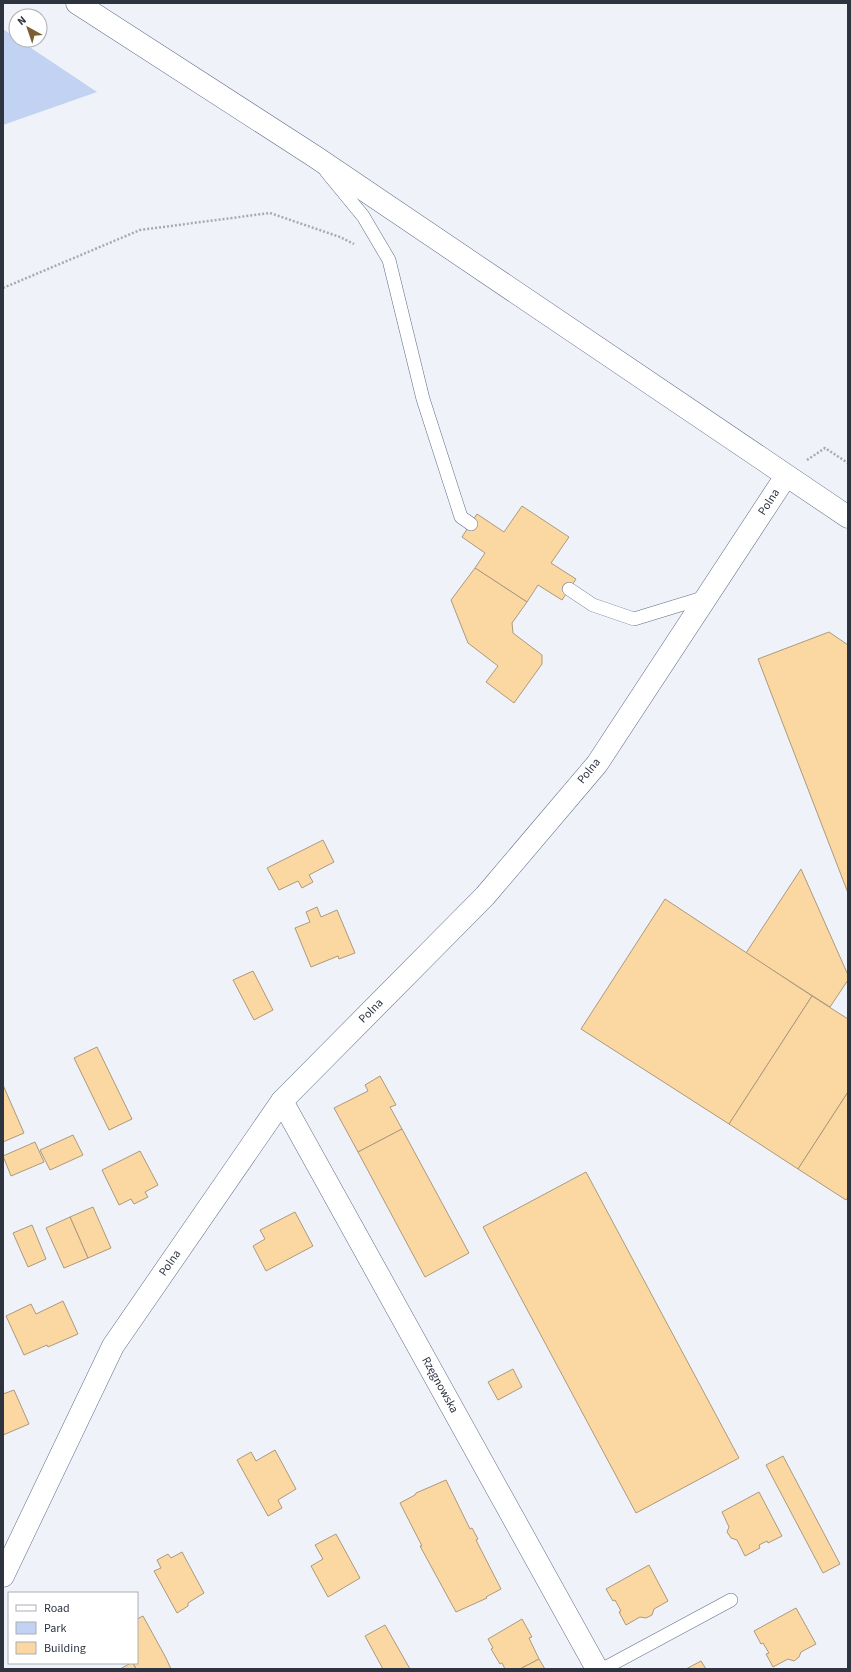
<svg xmlns="http://www.w3.org/2000/svg" width="851" height="1672" viewBox="0 0 851 1672" font-family="'Source Sans 3',sans-serif">
	<rect width="100%" height="100%" fill="#eff2f8"/>
	<!-- green -->
	<polygon fill="#c1d2f3" points="3,29 16,38 16,40 19,40 97,92 3,125"/>
	<!-- building -->
	<g fill="#fbd8a2" stroke="#ad997c">
		<polygon points="522,506 569,537 551,563 576,579 562,600 538,585 527,602 475,568 485,553 462,537 477,514 504,532"/>
		<polygon points="475,568 527,602 512,623 513,633 542,655 542,664 514,703 486,682 498,666 468,643 451,600"/>
		<polygon points="829,632 848,645 848,893 758,659"/>
		<polygon points="323,840 334,862 309,875 313,882 302,888 298,881 279,890 267,868"/>
		<polygon points="801,869 848,975 848,980 830,1007 746,953"/>
		<polygon points="665,899 812,996 729,1124 581,1029"/>
		<polygon points="317,907 321,917 337,910 355,953 339,959 338,956 311,967 295,928 310,922 306,912"/>
		<polygon points="253,971 273,1010 254,1020 233,980"/>
		<polygon points="812,996 848,1019 848,1092 798,1169 729,1124"/>
		<polygon points="97,1047 132,1119 109,1130 74,1058"/>
		<polygon points="380,1076 396,1105 390,1107 402,1129 358,1152 334,1108 368,1091 365,1085"/>
		<polygon points="3,1085 24,1133 3,1142"/>
		<polygon points="848,1092 848,1197 846,1200 798,1169"/>
		<polygon points="402,1129 469,1253 425,1277 358,1152"/>
		<polygon points="73,1135 83,1155 50,1170 40,1150"/>
		<polygon points="35,1142 44,1162 11,1176 3,1156"/>
		<polygon points="140,1151 158,1185 145,1192 148,1197 134,1204 131,1199 119,1205 102,1170"/>
		<polygon points="586,1172 739,1458 636,1513 483,1227"/>
		<polygon points="93,1207 111,1248 88,1258 70,1217"/>
		<polygon points="295,1212 313,1246 266,1271 253,1246 265,1239 260,1230"/>
		<polygon points="70,1217 88,1258 64,1268 46,1228"/>
		<polygon points="32,1225 46,1259 28,1267 13,1233"/>
		<polygon points="63,1301 78,1334 48,1347 47,1345 24,1355 6,1316 31,1304 36,1314"/>
		<polygon points="513,1369 522,1387 498,1400 488,1382"/>
		<polygon points="14,1390 29,1424 3,1435 3,1394"/>
		<polygon points="275,1450 296,1489 278,1500 282,1508 268,1516 237,1460 251,1452 256,1461"/>
		<polygon points="783,1456 840,1564 823,1573 766,1465"/>
		<polygon points="446,1480 470,1529 472,1528 478,1539 476,1540 501,1589 486,1597 487,1598 456,1612 420,1546 422,1546 400,1503 415,1495 416,1493"/>
		<polygon points="759,1492 782,1536 768,1543 767,1541 759,1545 760,1548 745,1556 737,1540 731,1538 727,1532 729,1527 722,1512"/>
		<polygon points="336,1534 360,1578 328,1597 311,1566 323,1559 315,1545"/>
		<polygon points="182,1552 204,1593 188,1603 188,1606 177,1613 154,1571 161,1568 157,1560 168,1554 171,1558"/>
		<polygon points="649,1565 668,1601 654,1609 652,1615 646,1618 640,1617 626,1625 619,1612 621,1611 615,1600 613,1601 606,1589"/>
		<polygon points="796,1608 816,1644 801,1652 799,1657 794,1661 788,1659 773,1667 766,1654 769,1653 763,1643 761,1644 754,1631"/>
		<polygon points="143,1616 166,1658 171,1669 136,1669 133,1663 137,1663 137,1619"/>
		<polygon points="522,1619 532,1637 529,1638 539,1659 520,1669 505,1669 502,1663 500,1664 491,1649 493,1648 488,1639"/>
		<polygon points="385,1625 410,1669 383,1669 365,1636"/>
		<polygon points="539,1659 545,1669 520,1669"/>
		<polygon points="701,1661 706,1669 686,1669"/>
		<polygon points="131,1663 133,1663 136,1669 120,1669"/>
	</g>
	<g fill="none" stroke-linecap="round" stroke-linejoin="round">
		<defs>
			<g id="lane">
				<polyline points="326,171 363,216 389,260 423,399 461,517 471,524"/>
				<polyline points="569,589 593,605 634,619 706,597"/>
				<polyline points="603,1669 731,1600"/>
			</g>
			<g id="street">
				<polyline points="282,1101 597,1669"/>
				<polyline points="3,1576 113,1346 282,1101 485,896 597,764 786,476"/>
			</g>
			<polyline id="secondary" points="77,3 314,156 848,517"/>
		</defs>
		<!-- lane casing -->
		<use href="#lane" stroke="#606e8a" stroke-width="14"/>
		<!-- street casing -->
		<use href="#street" stroke="#606e8a" stroke-width="23"/>
		<!-- secondary casing -->
		<use href="#secondary" stroke="#606e8a" stroke-width="23"/>
		<!-- path -->
		<g stroke="#a6abb3" stroke-width="2.5" stroke-dasharray="2 2" stroke-linecap="butt">
			<polyline points="3,288 140,230 270,213 340,237 354,244"/>
			<polyline points="807,460 825,448 848,463"/>
		</g>
		<!-- lane -->
		<use href="#lane" stroke="#fff" stroke-width="13"/>
		<!-- street -->
		<use href="#street" stroke="#fff" stroke-width="22"/>
		<!-- secondary -->
		<use href="#secondary" stroke="#fff" stroke-width="22"/>
	</g>
	<g text-anchor="middle" dominant-baseline="central" stroke-width="3" stroke-linejoin="round" paint-order="stroke">
		<!-- street labels -->
		<g font-size="12" fill="#2d3440" stroke="#fff">
			<text transform="translate(769 502) rotate(-57)">Polna</text>
			<text transform="translate(589 771) rotate(-51)">Polna</text>
			<text transform="translate(371 1011) rotate(-45)">Polna</text>
			<text transform="translate(170 1263) rotate(-55)">Polna</text>
			<text transform="translate(440 1385) rotate(61)">Rzęgnowska</text>
		</g>
	</g>
	<!-- border -->
	<rect width="851" height="1672" fill="none" stroke="#2d3440" stroke-width="8"/>
	<!-- legend -->
	<rect x="8" y="1592" width="130" height="72" fill="#ffffff" stroke="#abaeb3"/>
	<rect x="16" y="1605" width="20" height="6" fill="#ffffff" stroke="#abaeb3"/>
	<text x="44" y="1612" font-size="12" fill="#2d3440">Road</text>
	<rect x="16" y="1622" width="20" height="12" fill="#c1d2f3" stroke="#abaeb3"/>
	<text x="44" y="1632" font-size="12" fill="#2d3440">Park</text>
	<rect x="16" y="1642" width="20" height="12" fill="#fbd8a2" stroke="#abaeb3"/>
	<text x="44" y="1652" font-size="12" fill="#2d3440">Building</text>
	<!-- north arrow -->
	<g transform="translate(28 28) rotate(320)"><circle r="19" fill="#ffffff" stroke="#abaeb3"/>
	<path d="M0-3L7 15L0 10L-7 15Z" fill="#7b5f32"/>
	<text y="-6" font-size="11" font-weight="bold" text-anchor="middle" fill="#2d3440">N</text>
	</g>
</svg>
